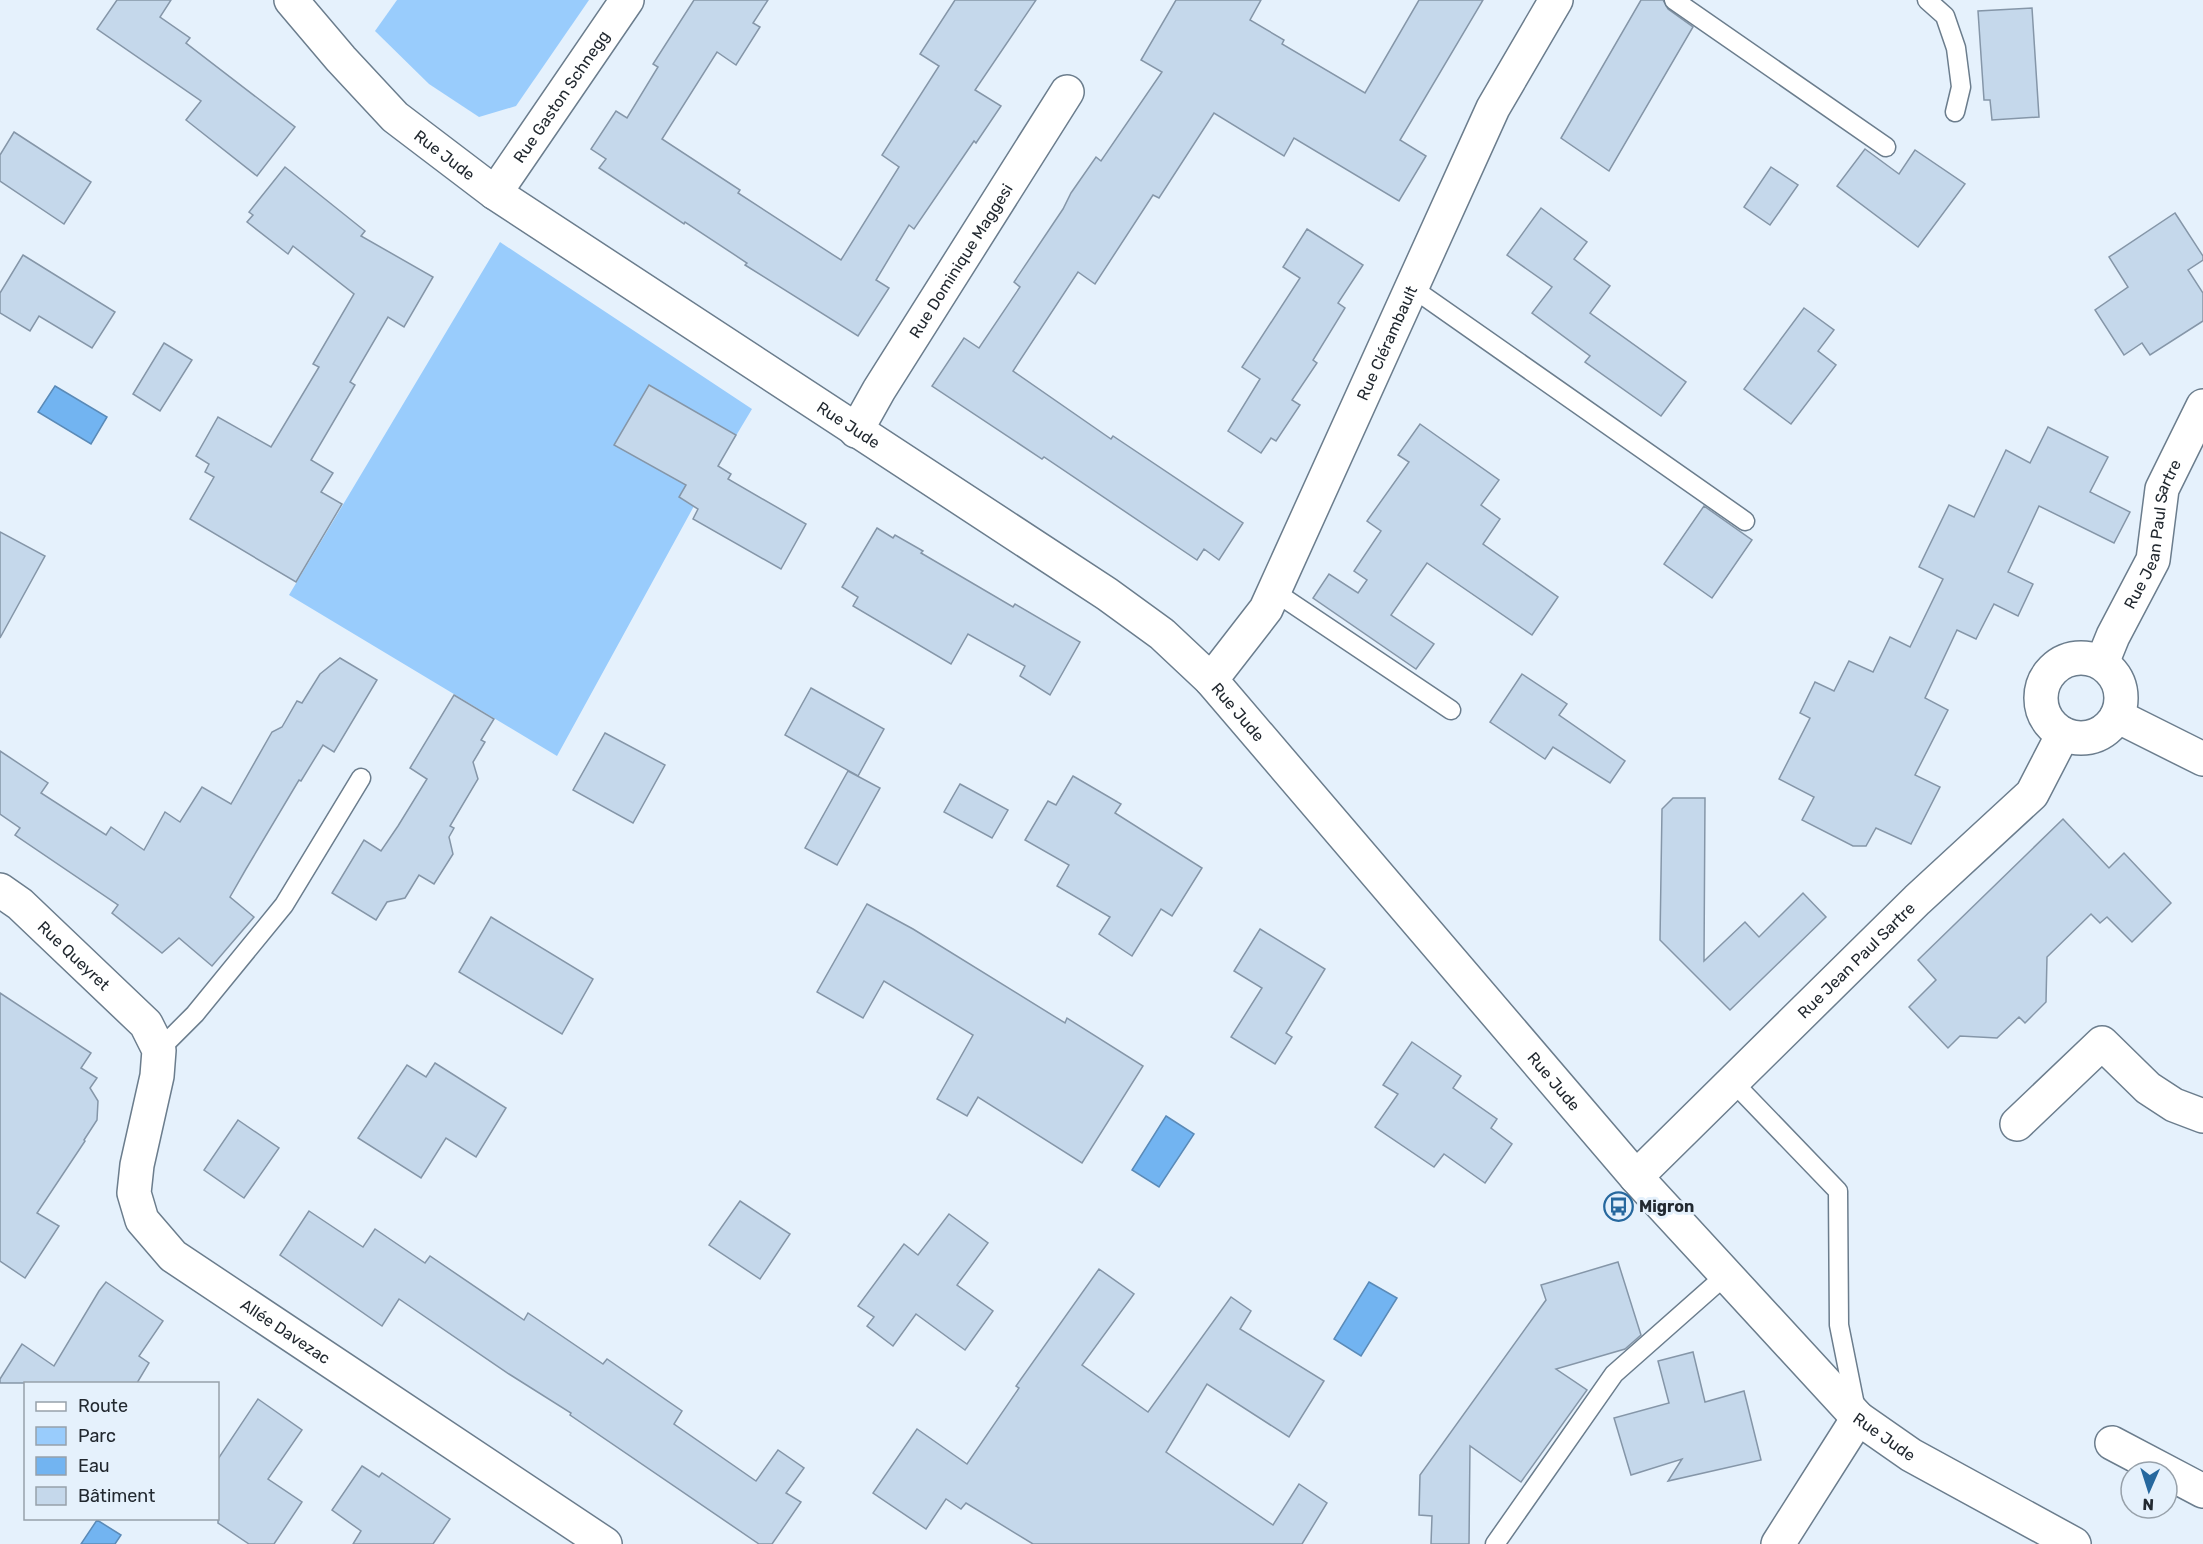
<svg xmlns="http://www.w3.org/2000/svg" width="2203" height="1544" viewBox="0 0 2203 1544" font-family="Rubik,sans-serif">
	<rect width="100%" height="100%" fill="#e5f1fc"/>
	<!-- green -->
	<g fill="#99ccfc">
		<polygon points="397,0 589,0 516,106 479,117 429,84 375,31"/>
		<polygon points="500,242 752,409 694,506 557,756 289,595"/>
	</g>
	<!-- water -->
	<g fill="#72b4f1" stroke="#5a8ab7" stroke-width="1.5">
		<polygon points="55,386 107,417 91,444 38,412"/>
		<polygon points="1166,1116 1194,1134 1159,1187 1132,1170"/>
		<polygon points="1369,1282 1397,1298 1361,1356 1334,1339"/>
		<polygon points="97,1520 121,1535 115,1544 81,1544"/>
	</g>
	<!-- building -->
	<g fill="#c5d8eb" stroke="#8596a8" stroke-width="1.5">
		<polygon points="117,0 171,0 160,17 190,38 186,43 295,127 257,176 186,120 201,101 97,29"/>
		<polygon points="694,0 768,0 753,23 760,27 736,65 717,52 662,139 740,190 738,193 841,260 899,167 882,155 939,66 920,54 955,0 1036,0 975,90 1001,106 976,143 974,141 914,229 909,225 876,280 889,288 858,336 745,265 747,263 685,222 684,224 599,168 606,159 591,149 616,111 627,118 658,67 653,64"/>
		<polygon points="1176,0 1261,0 1250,20 1284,40 1282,44 1365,93 1419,0 1483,0 1400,140 1426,156 1399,201 1294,138 1284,156 1214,113 1159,198 1153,195 1095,284 1078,272 1013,371 1111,439 1113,436 1243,523 1219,560 1204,549 1197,560 1044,457 1042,459 932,386 964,338 979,348 1020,287 1014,282 1063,209 1071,193 1096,157 1101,161 1162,72 1141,60"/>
		<polygon points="1641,0 1663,0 1668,9 1693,27 1609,171 1561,138"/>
		<polygon points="2032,8 2039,117 1992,120 1990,100 1984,100 1978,11"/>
		<polygon points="14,132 91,182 64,224 0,181 0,155"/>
		<polygon points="1865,149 1899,174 1915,150 1965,184 1918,247 1837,186"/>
		<polygon points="285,167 365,231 361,236 433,277 404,327 388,317 350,382 355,385 311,460 333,473 321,492 342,504 296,582 190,519 214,477 205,472 209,464 196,456 218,417 271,447 319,367 313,364 354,294 293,246 288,254 247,222 253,215 249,212"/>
		<polygon points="1771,167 1798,185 1770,225 1744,207"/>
		<polygon points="1541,208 1587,242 1574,259 1610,286 1590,313 1686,382 1661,416 1585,362 1590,356 1532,313 1552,287 1507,255"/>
		<polygon points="2175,213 2203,256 2203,260 2188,270 2203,293 2203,321 2150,355 2142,343 2124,355 2095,310 2128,287 2109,257"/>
		<polygon points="1307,229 1363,265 1338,303 1345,308 1313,360 1317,363 1292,400 1300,405 1276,441 1271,438 1261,453 1228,431 1260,379 1242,367 1300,278 1283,267"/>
		<polygon points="23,255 115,312 92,348 39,316 30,331 0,313 0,293"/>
		<polygon points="1804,308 1834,330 1818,351 1836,365 1791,424 1744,389"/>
		<polygon points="164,343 192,360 160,411 133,394"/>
		<polygon points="649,385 736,435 718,466 731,474 728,479 806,524 781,569 693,519 698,509 679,497 686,485 614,445"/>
		<polygon points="1420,424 1499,480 1481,505 1500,519 1483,544 1558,597 1532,635 1427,563 1391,615 1434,644 1416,669 1313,598 1329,574 1358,593 1367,580 1354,571 1381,531 1367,521 1409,462 1398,455"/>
		<polygon points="2048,427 2108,457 2090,492 2130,512 2114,543 2039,506 2008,572 2033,584 2018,616 1994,604 1976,639 1957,630 1925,698 1948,710 1915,775 1940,787 1911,844 1876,828 1866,846 1853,846 1802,820 1814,797 1779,779 1810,718 1800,713 1815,682 1834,691 1849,661 1873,672 1890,637 1910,647 1943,579 1919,567 1949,505 1974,517 2006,450 2030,463"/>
		<polygon points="1704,506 1752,540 1712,598 1664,564"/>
		<polygon points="877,528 893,538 895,535 923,551 921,553 1013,607 1015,604 1080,642 1050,695 1020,676 1025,666 968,634 951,664 853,606 858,597 842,587"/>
		<polygon points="0,532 45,556 0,638"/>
		<polygon points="340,658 377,680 334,752 323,745 301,781 299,780 246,869 230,897 254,917 212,966 179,938 162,953 112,913 118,905 15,835 20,828 0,814 0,751 48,783 41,793 106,835 111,827 144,850 165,812 180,822 202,787 231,804 272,732 282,727 297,701 302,703 320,674"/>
		<polygon points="1522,674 1567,704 1559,715 1625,761 1610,783 1553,747 1545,759 1490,722"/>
		<polygon points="811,688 884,729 858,776 785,735"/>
		<polygon points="454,695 494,719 481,740 485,742 473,762 478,779 450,826 454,828 449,837 453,854 434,884 419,875 405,898 387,902 376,920 332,893 364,840 381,851 398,826 427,779 410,768"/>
		<polygon points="605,733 665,765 633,823 573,790"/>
		<polygon points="848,771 880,788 837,865 805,848"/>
		<polygon points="1073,776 1121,804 1115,813 1202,868 1172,916 1161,909 1132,956 1099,934 1110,917 1057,886 1069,865 1025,840 1048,801 1056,805"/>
		<polygon points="960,784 1008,810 992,838 944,812"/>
		<polygon points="1673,798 1705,798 1704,961 1745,922 1759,937 1803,893 1826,917 1730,1010 1660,940 1662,809"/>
		<polygon points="2063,819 2109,868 2124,853 2171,903 2132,942 2107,917 2100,923 2091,914 2047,957 2046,1002 2025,1023 2019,1017 1997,1038 1960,1036 1948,1048 1909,1007 1936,980 1918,960"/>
		<polygon points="867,904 913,929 1065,1023 1067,1018 1143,1066 1082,1163 978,1097 967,1116 937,1099 973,1035 884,981 863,1018 817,992"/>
		<polygon points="491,917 593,979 562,1034 459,972"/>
		<polygon points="1260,929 1325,969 1286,1033 1292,1037 1275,1064 1231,1037 1262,988 1234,971"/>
		<polygon points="0,993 91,1053 81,1068 97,1078 90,1088 98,1101 97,1120 84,1140 85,1141 37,1213 59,1226 25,1278 0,1261"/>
		<polygon points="1412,1042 1461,1076 1453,1088 1497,1119 1491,1128 1512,1144 1485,1183 1444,1154 1434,1167 1375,1127 1398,1094 1383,1085"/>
		<polygon points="435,1063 506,1108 476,1157 446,1138 421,1178 358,1138 407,1065 426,1077"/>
		<polygon points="238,1120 279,1148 244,1198 204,1170"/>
		<polygon points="740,1201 790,1234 760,1279 709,1245"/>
		<polygon points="309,1211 363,1247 375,1229 425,1263 430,1256 524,1320 528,1313 603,1364 607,1359 682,1411 674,1424 756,1481 778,1450 804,1468 786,1493 801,1502 772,1544 759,1544 570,1415 571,1413 509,1374 399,1299 382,1326 280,1255"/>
		<polygon points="949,1214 988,1243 957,1285 993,1311 965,1350 916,1314 893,1346 867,1326 874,1317 858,1306 904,1244 918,1255"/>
		<polygon points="1618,1262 1641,1335 1625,1349 1556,1369 1587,1390 1521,1482 1470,1446 1469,1544 1431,1544 1432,1516 1419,1515 1420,1475 1546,1300 1541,1285"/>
		<polygon points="1099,1269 1134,1294 1082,1365 1148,1412 1231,1297 1251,1311 1240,1329 1324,1381 1289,1437 1207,1384 1166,1452 1273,1525 1299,1484 1327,1503 1302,1544 1033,1544 966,1503 961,1509 946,1499 926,1529 873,1493 917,1429 967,1464 1019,1388 1016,1386"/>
		<polygon points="106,1282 163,1321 139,1356 149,1363 137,1383 0,1383 0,1379 22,1344 54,1366 99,1291"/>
		<polygon points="1693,1352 1705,1402 1744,1391 1761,1460 1668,1481 1682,1459 1631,1475 1614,1418 1669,1403 1658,1361"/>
		<polygon points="258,1399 302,1430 268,1479 302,1502 274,1544 249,1544 218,1523 218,1459"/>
		<polygon points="362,1466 379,1477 382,1473 450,1519 433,1544 353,1544 361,1531 332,1510"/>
	</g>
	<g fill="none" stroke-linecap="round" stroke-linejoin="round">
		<defs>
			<g id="service">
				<polyline points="1674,0 1886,147"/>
				<polyline points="1927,0 1945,16 1956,48 1961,87 1955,112"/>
				<polyline points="1411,287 1745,521"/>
				<polyline points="1275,592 1451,710"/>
				<polyline points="159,1050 195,1014 284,905 361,778"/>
				<polyline points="1732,1081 1838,1191 1839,1325 1856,1410"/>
				<polyline points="1495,1544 1614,1374 1726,1275"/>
			</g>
			<g id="minor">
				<path id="s1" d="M291 0 341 59 395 117 495 193 1107 594 1162 634 1211 680 1636 1177 1858 1418 1911 1455 2074 1544"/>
				<path id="s2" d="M495 193 627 0"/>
				<path id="s3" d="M856 431 879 390 1067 92"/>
				<circle cx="2081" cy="698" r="40"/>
				<path id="s4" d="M2102 663 2113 636 2153 560 2162 489 2203 406"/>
				<path id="s5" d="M1211 680 1266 609 1493 108 1556 0"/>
				<polyline points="2117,716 2203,759"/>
				<path id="s6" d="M0 890 20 904 146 1024 159 1050 157 1076 137 1165 134 1193 142 1220 173 1256 605 1544"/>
				<polyline points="2017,1124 2102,1043 2148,1088 2174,1105 2203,1116"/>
				<path id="s7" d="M1636 1177 1917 900 2032 794 2063 734"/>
				<polyline points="2112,1443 2203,1491"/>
				<polyline points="1778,1544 1858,1418"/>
			</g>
		</defs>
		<!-- service casing -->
		<use href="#service" stroke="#6b7d8d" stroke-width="21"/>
		<!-- minor casing -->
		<use href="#minor" stroke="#6b7d8d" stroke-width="36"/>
		<!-- service -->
		<use href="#service" stroke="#fff" stroke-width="18"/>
		<!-- minor -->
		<use href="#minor" stroke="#fff" stroke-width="33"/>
	</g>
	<!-- icons -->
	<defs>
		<symbol id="bus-ring" viewBox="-11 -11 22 22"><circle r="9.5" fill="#e5f1fc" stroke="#26689e" stroke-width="1.5"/><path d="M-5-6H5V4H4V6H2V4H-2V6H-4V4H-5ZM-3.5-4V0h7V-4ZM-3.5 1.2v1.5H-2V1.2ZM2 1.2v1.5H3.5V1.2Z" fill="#26689e"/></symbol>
	</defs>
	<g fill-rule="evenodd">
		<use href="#bus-ring" x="1602" y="1190" width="33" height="33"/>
	</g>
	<g text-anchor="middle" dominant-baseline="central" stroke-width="6" stroke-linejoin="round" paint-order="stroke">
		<!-- street labels -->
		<g font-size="16" fill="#222930" stroke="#e5f1fc">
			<text stroke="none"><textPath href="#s2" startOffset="117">Rue Gaston Schnegg</textPath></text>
			<text stroke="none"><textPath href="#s1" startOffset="219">Rue Jude</textPath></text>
			<text stroke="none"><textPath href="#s3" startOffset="200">Rue Dominique Maggesi</textPath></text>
			<text stroke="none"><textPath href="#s5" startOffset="382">Rue Clérambault</textPath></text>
			<text stroke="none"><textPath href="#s1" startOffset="705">Rue Jude</textPath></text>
			<text stroke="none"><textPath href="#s4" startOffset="140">Rue Jean Paul Sartre</textPath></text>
			<text stroke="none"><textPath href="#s1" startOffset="1191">Rue Jude</textPath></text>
			<text stroke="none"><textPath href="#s6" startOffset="99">Rue Queyret</textPath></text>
			<text stroke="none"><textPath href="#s7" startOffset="309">Rue Jean Paul Sartre</textPath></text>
			<text stroke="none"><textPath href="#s1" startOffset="1677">Rue Jude</textPath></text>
			<text stroke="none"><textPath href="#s6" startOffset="584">Allée Davezac</textPath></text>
			<text stroke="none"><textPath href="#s1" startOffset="2163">Rue Jude</textPath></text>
		</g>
		<!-- poi labels -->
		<g font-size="16" font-weight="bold" fill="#222930" stroke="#e5f1fc" text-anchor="start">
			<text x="1639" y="1206">Migron</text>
		</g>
	</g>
	<!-- legend -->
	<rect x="24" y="1382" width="195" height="138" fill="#e5f1fc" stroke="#97a1aa" stroke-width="1.5"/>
	<rect x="36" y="1402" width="30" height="9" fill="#ffffff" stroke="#97a1aa" stroke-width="1.5"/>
	<text x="78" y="1412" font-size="18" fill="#222930">Route</text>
	<rect x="36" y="1427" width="30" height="18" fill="#99ccfc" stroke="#97a1aa" stroke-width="1.5"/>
	<text x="78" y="1442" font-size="18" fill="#222930">Parc</text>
	<rect x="36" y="1457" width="30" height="18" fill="#72b4f1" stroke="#97a1aa" stroke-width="1.5"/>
	<text x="78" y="1472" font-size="18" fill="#222930">Eau</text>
	<rect x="36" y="1487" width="30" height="18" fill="#c5d8eb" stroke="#97a1aa" stroke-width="1.5"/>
	<text x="78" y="1502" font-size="18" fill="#222930">Bâtiment</text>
	<!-- north arrow -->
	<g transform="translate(2149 1490) rotate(183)"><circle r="28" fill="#e5f1fc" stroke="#97a1aa" stroke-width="1.5"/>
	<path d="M0-4.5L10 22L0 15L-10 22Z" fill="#26689e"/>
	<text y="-9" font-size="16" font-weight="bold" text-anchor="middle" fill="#222930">N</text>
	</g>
</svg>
